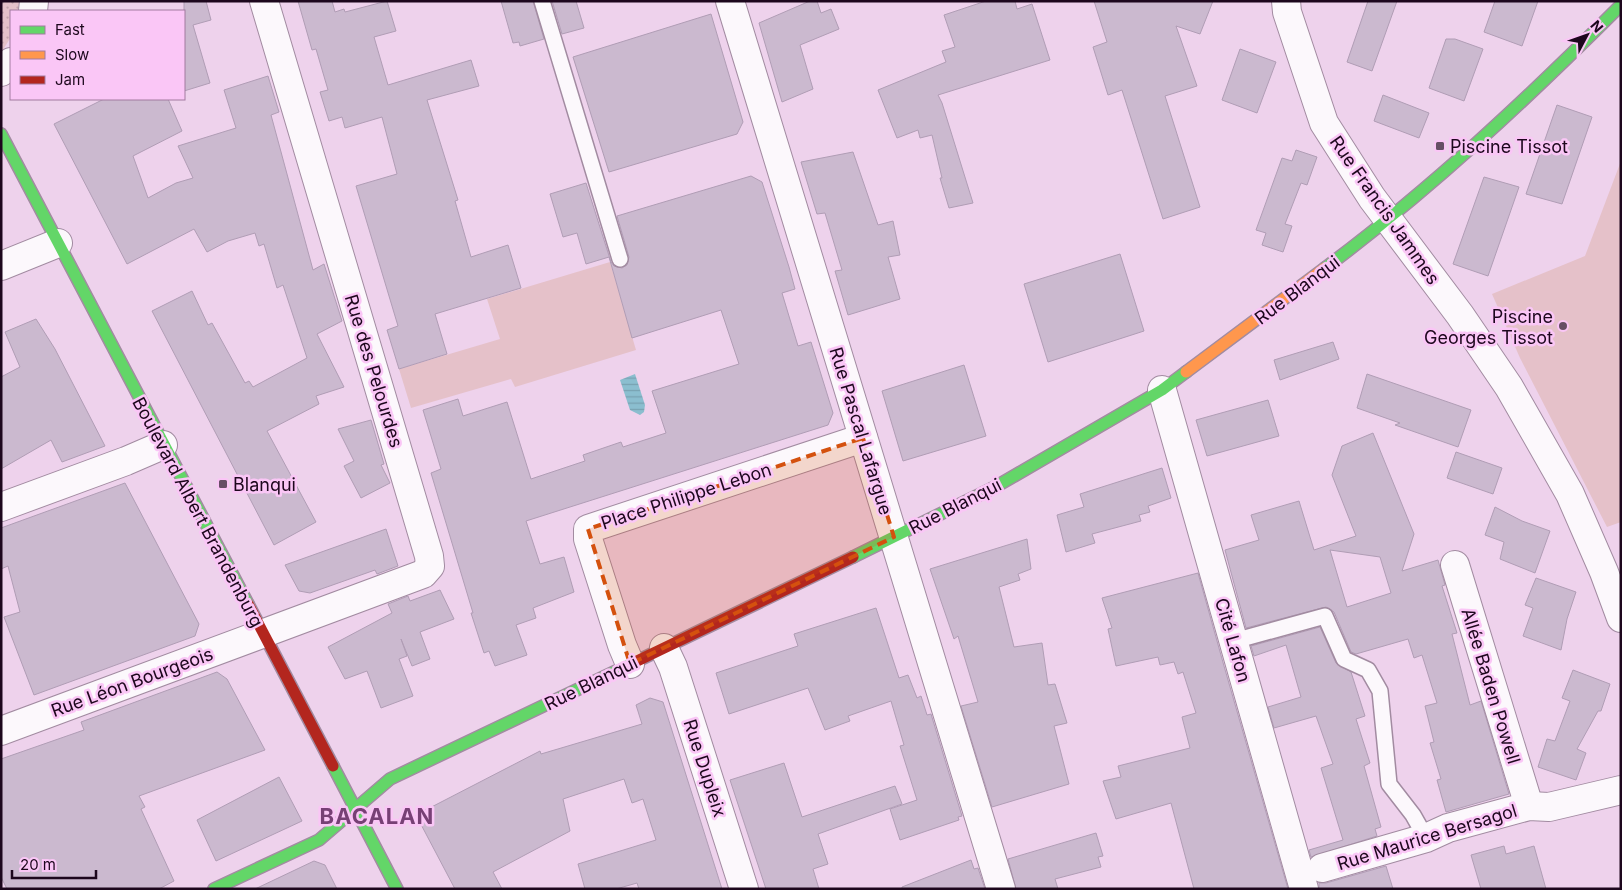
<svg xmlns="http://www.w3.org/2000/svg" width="1622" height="890" viewBox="0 0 1622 890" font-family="Inter,sans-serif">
	<defs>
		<pattern id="garden-dots" width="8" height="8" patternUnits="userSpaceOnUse" patternTransform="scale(1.25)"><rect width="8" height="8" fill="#e5c1c9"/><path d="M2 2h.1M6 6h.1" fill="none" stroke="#c4a4ac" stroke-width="1.8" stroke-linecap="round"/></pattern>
		<pattern id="water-rules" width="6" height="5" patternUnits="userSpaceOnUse" patternTransform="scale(1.25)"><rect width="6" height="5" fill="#8bbecf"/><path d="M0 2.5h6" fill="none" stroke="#78a2b1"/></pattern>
	</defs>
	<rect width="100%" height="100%" fill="#eed2ec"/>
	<!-- grass -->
	<g fill="#e5c1c9">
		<polygon points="1621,161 1621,522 1607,527 1520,358 1492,294 1585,256"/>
		<polygon points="610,262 636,350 515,387 511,379 411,408 399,369 500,339 487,299"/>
	</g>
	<!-- garden -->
	<polygon fill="url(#garden-dots)" points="1,1 25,1 22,11 11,11 11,37 1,53"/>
	<!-- water -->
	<polygon fill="url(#water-rules)" points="635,374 645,405 644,412 640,415 630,410 620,380"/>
	<!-- building -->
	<g fill="#cbb9cf" stroke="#b09db5" fill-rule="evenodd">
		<polygon points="184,1 206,1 211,20 193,25 210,83 184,91"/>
		<polygon points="298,1 332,1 335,12 344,9 345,12 387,1 396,31 374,37 388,85 471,60 479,86 427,100 458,200 455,201 471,257 508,245 521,288 435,314 447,354 399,369 387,330 398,326 356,186 397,174 382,117 345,128 342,117 329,121 320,92 328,90 316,49 312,50"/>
		<polygon points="501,1 533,1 544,39 520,46 519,42 513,43"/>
		<polygon points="552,1 576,1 584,28 562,34"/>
		<polygon points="810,1 817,1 821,13 831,9 839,29 800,45 813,89 782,102 759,23"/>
		<polygon points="986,1 1015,1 1017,9 1032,4 1050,60 938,95 942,103 973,203 949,208 940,178 942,178 932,135 920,138 918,130 897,138 878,90 946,62 942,51 955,47 944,15"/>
		<polygon points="1094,1 1213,1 1200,34 1176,26 1197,86 1165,96 1200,207 1163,219 1122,90 1108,95 1093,47 1107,42"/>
		<polygon points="1368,1 1397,1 1372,71 1347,62"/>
		<polygon points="1495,1 1538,1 1522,46 1484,32"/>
		<polygon points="711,14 743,122 737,134 609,172 573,57"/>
		<polygon points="1446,39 1455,39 1483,49 1464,101 1429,88"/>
		<polygon points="1240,49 1276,62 1257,113 1222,100"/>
		<polygon points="268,76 279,112 271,115 313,270 324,264 342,321 317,334 344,387 316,396 319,404 267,431 316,522 274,545 152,311 192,291 208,325 212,323 245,383 249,381 253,387 307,358 283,285 277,288 264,244 259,246 255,233 228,241 207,252 194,229 127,264 54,124 104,99 168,99 182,131 133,156 148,198 176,183 193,178 178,146 236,128 224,90"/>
		<polygon points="1383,95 1429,113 1419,138 1374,121"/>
		<polygon points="1557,105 1592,117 1562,204 1526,194"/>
		<polygon points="1296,150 1317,157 1307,185 1301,183 1285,224 1292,226 1283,252 1262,245 1266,233 1256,230 1282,158 1292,161"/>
		<polygon points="853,152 878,225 893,221 900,255 888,257 900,299 848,315 835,271 842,270 825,213 817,214 801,162"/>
		<polygon points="751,176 762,182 789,267 795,289 782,293 798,346 811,342 833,413 828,425 526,521 540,564 564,557 574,592 533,608 536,618 516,625 527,655 495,666 489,651 484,653 471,613 473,613 431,473 441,469 423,410 458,399 463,416 507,402 531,479 585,461 583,455 621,442 623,447 666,433 652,391 739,364 721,310 632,338 609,257 586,264 577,233 563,237 550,194 586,183 611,262 614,266 622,268 627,265 629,257 617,216"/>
		<polygon points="1484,177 1519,187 1488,276 1453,264"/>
		<polygon points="1120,254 1144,331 1048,362 1024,284"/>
		<polygon points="36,319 55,349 105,446 62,462 51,440 1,469 1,377 20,367 5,332"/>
		<polygon points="1333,342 1339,359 1280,380 1274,360"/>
		<polygon points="964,365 986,436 903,461 882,391"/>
		<polygon points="1367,374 1471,410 1458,447 1395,425 1400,423 1357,408"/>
		<polygon points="1268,400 1279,436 1207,456 1196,420"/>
		<polygon points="371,420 384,464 381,465 390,483 361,498 344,466 354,461 338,429"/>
		<path d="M1373 433 1414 534 1402 571 1438 560 1445 585 1442 586 1457 633 1452 634 1470 705 1481 701 1509 794 1446 812 1437 780 1441 779 1430 743 1434 742 1425 706 1437 703 1422 655 1414 658 1408 639 1356 654 1351 652 1334 612 1326 607 1246 628 1225 550 1259 540 1251 515 1299 501 1314 550 1356 536 1332 475 1342 446ZM1330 550 1380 557 1391 593 1347 607Z"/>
		<polygon points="1456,452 1502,468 1493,494 1447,478"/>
		<polygon points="1162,468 1171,498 1148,506 1150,512 1139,515 1141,521 1092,534 1095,543 1066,552 1057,515 1084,507 1080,494"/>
		<polygon points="125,483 199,624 195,636 34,695 4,617 20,612 8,566 1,569 1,528"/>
		<polygon points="1495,507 1522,521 1550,531 1535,573 1500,559 1504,542 1485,535"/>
		<polygon points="386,529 398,566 377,574 375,570 310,593 299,591 285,565"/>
		<polygon points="1027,539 1031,569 1018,574 1020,580 999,587 1014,647 1042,643 1048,685 1055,684 1067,723 1054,726 1069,784 992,807 961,706 978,702 958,636 954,639 930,569"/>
		<polygon points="1198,573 1224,666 1288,889 1194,889 1171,803 1116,819 1103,781 1121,777 1118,766 1190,748 1182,717 1196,713 1183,672 1178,674 1174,662 1160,665 1158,657 1116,666 1108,629 1112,628 1102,598"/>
		<polygon points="1536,578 1576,592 1567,619 1561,650 1523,636 1533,608 1525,605"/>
		<polygon points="440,590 454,619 420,632 430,659 412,666 401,639 407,656 399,659 413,696 381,708 367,671 345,679 328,647 392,613 388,604 408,596 410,601"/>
		<polygon points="876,608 899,678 908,675 917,698 921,696 927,715 931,714 962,816 958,817 959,820 900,840 890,809 917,800 900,746 904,745 891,701 848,716 850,721 825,730 808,688 729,714 716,673 798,646 794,634"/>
		<polygon points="1320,627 1336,663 1351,672 1365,716 1356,719 1370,763 1364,766 1381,827 1375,829 1377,836 1311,857 1309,850 1343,840 1321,768 1333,764 1316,716 1274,728 1268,707 1301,697 1286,645 1254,656 1251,646"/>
		<polygon points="1573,670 1610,684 1601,711 1598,711 1577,749 1586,753 1576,780 1538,767 1547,739 1555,741 1570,701 1562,698"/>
		<polygon points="217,672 227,679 265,750 139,796 145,807 141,809 174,881 159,889 7,889 1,877 1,759 84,730 81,722"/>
		<polygon points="650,698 663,702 722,889 639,889 637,883 616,889 585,889 578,864 656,840 643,799 632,803 624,779 563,799 570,831 493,872 502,889 455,889 416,815 540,751 541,754 642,724 636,705"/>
		<polygon points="784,763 802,817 895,786 902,804 818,834 828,864 813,869 819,889 766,889 730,780"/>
		<polygon points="279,777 302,821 216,861 197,820"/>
		<polygon points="1096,833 1103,856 1098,857 1101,867 1055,879 1058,889 1016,889 1008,859"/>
		<polygon points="1504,846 1506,854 1534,846 1546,889 1481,889 1471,855"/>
		<polygon points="971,860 974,869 978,868 985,889 902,889 902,887"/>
		<polygon points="314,861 325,865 337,889 255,889"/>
		<polygon points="1386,866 1393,889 1319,889 1319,883 1326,883"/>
	</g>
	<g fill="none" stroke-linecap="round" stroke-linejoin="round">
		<defs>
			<g id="lane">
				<polyline points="542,1 620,259"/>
				<polyline points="1234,641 1325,616 1344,659 1368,670 1380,691 1389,784 1413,815 1426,838"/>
			</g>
			<g id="street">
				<polyline points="730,1 1001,889"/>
				<polyline points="1286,1 1287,12 1324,123 1372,198 1460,315 1509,387 1570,494 1604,572 1621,618"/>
				<polyline points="33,11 34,1"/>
				<polyline points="1,72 11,62"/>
				<polyline points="1,266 58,243"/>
				<polyline points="1162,390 1304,889"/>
				<polyline points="1,507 126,461 163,445"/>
				<polyline points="1455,565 1529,806"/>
				<polyline points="664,648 673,667 744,889"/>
				<polyline points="630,664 622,645 588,539 588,529 863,438"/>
				<polyline points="1,731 423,574 430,566 429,556 264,1"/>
				<polyline points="1322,868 1426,838 1448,828 1529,806 1549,807 1621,790"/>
			</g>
			<g id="fast">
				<polyline points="1,134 248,604"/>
				<path d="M1325 268C1431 189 1527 99 1621 5"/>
				<polyline points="853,557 995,487 1162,390 1186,372"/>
				<polyline points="333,766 397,889"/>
				<polyline points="214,889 319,840 390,779 635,662"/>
			</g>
			<polyline id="slow" points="1186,372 1325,268"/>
			<g id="jam">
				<polyline points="248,604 333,766"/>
				<polyline points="635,662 853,557"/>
			</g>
		</defs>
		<!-- lane casing -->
		<use href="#lane" stroke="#a28ba1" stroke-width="18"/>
		<!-- street casing -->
		<use href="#street" stroke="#a28ba1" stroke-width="30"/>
		<!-- fast casing -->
		<use href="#fast" stroke="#a28ba1" stroke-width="14"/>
		<!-- slow casing -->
		<use href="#slow" stroke="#a28ba1" stroke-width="14"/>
		<!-- jam casing -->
		<use href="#jam" stroke="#a28ba1" stroke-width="14"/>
		<!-- lane -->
		<use href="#lane" stroke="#fcf8fc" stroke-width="15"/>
		<!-- street -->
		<use href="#street" stroke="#fcf8fc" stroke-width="28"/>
		<!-- fast -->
		<use href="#fast" stroke="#63d668" stroke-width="11"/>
		<!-- slow -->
		<use href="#slow" stroke="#ff974d" stroke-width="11"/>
		<!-- jam -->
		<use href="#jam" stroke="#b3261e" stroke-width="11"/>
	</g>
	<!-- marked area -->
	<path fill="#d4510e" fill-opacity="0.2" stroke="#d4510e" stroke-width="4" stroke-dasharray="10 6" stroke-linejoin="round" d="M863 438 894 537 630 664 588 529Z"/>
	<!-- markers -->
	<g fill="#664e65" stroke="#fac6f6" stroke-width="2">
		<rect x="1435" y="141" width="10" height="10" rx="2.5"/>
		<circle cx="1563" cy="326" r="5"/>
		<rect x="218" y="479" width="10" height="10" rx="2.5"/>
	</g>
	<g text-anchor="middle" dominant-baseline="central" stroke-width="5" stroke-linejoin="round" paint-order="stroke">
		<!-- poi labels -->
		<g font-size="18" fill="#1d071d" stroke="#fac6f6" text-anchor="start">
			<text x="1450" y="146">Piscine Tissot</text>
			<text x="1553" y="316" text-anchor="end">Piscine<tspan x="1553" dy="21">Georges Tissot</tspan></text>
			<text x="233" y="484">Blanqui</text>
		</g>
		<!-- street labels -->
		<g font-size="18" fill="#1d071d" stroke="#fac6f6">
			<text transform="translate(1385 210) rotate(55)">Rue Francis Jammes</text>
			<text transform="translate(1297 290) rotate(-37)">Rue Blanqui</text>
			<text transform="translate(374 371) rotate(73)">Rue des Pelourdes</text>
			<text transform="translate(861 431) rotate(73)">Rue Pascal Lafargue</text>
			<text transform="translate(686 496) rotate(-18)">Place Philippe Lebon</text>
			<text transform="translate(955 506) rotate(-27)">Rue Blanqui</text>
			<text transform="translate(198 512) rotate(62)">Boulevard Albert Brandenburg</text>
			<text transform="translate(1233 640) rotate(74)">Cité Lafon</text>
			<text transform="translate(132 682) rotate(-20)">Rue Léon Bourgeois</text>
			<text transform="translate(591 683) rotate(-26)">Rue Blanqui</text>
			<text transform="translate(1491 686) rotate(73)">Allée Baden Powell</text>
			<text transform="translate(705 768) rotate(72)">Rue Dupleix</text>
			<text transform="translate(1427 837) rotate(-17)">Rue Maurice Bersagol</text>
		</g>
		<!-- district labels -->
		<g font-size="22" font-weight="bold" letter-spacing="1" fill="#774075" stroke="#fac6f6">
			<text x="377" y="816">BACALAN</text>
		</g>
	</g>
	<!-- border -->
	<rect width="1622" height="890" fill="none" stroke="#1d071d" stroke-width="5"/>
	<!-- legend -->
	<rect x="10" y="10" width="175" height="90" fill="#fac6f6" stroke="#a27a9f"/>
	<rect x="20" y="26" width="25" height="8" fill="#63d668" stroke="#a27a9f"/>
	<text x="55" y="35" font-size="15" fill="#1d071d">Fast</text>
	<rect x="20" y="51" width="25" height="8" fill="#ff974d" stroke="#a27a9f"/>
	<text x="55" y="60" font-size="15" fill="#1d071d">Slow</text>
	<rect x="20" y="76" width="25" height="8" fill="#b3261e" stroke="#a27a9f"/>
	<text x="55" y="85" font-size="15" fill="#1d071d">Jam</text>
	<!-- north arrow -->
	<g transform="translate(1587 35) rotate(49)" stroke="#fac6f6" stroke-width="4" paint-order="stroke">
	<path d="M0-4L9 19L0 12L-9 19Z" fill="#1d071d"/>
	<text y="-8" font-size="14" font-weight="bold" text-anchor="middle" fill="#1d071d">N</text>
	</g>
	<!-- scale -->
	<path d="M12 870v8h84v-8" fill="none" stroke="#1d071d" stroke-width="2.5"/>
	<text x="20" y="870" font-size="15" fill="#1d071d" stroke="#fac6f6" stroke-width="4" paint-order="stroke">20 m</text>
</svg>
